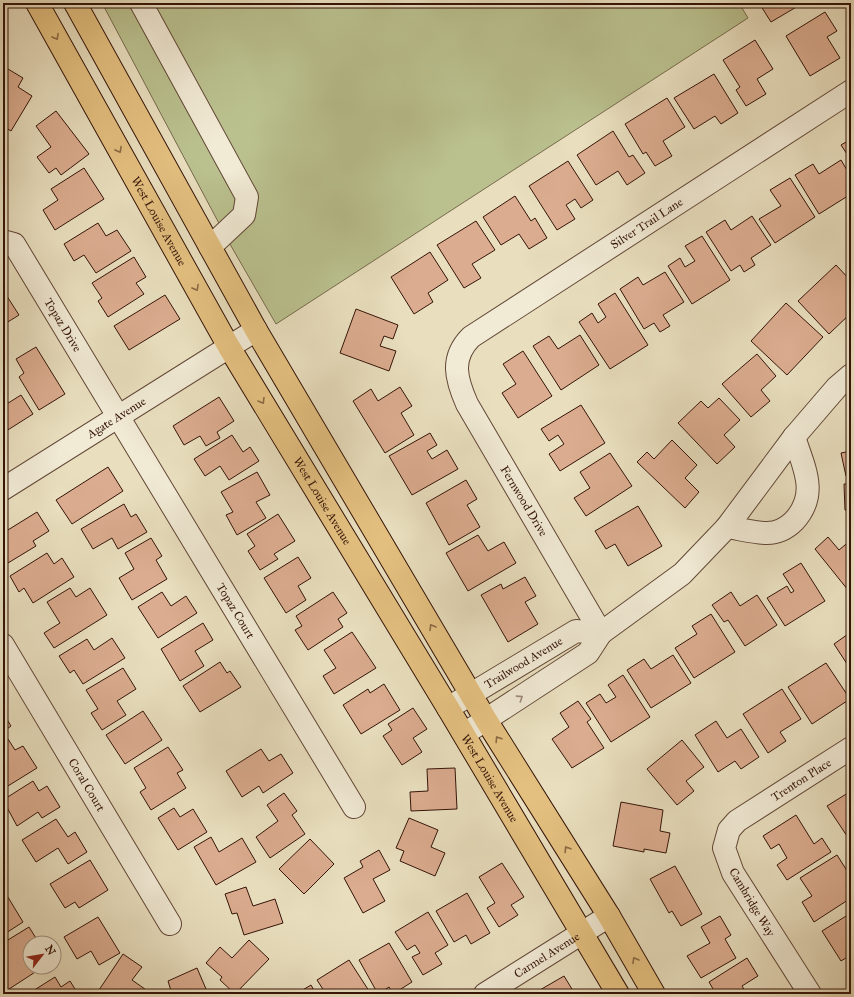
<svg xmlns="http://www.w3.org/2000/svg" width="854" height="997" viewBox="0 0 854 997" font-family="'IM FELL Great Primer',serif">
	<rect width="100%" height="100%" fill="#e9dfbf"/>
	<filter id="stains"><feTurbulence type="fractalNoise" baseFrequency=".005" numOctaves="4"/><feColorMatrix values="0 0 0 0 .2 0 0 0 0 .09 0 0 0 0 .02 0 0 0 .5 -.17"/></filter>
	<radialGradient id="worn" r=".72"><stop offset=".6" stop-color="#630" stop-opacity="0"/><stop offset="1" stop-color="#630" stop-opacity=".3"/></radialGradient>
	<!-- green -->
	<polygon fill="#bac18f" stroke="#776a4c" points="102,3 739,3 748,18 276,324 231,246"/>
	<!-- building -->
	<g fill="#dbac8f" stroke="#341408">
		<polygon points="759,3 807,3 799,7 798,6 771,22"/>
		<polygon points="825,12 837,31 827,37 840,58 810,76 786,36"/>
		<polygon points="755,40 773,69 757,79 766,94 746,106 736,90 740,87 723,60"/>
		<polygon points="3,66 23,78 18,87 32,96 11,131 3,126"/>
		<polygon points="714,74 738,113 721,124 715,116 694,129 674,98"/>
		<polygon points="667,98 685,127 663,141 672,156 655,166 646,152 643,154 625,124"/>
		<polygon points="56,111 89,154 61,175 56,168 49,173 37,157 51,147 36,126"/>
		<polygon points="613,131 629,157 633,155 645,173 627,185 618,171 596,185 577,155"/>
		<polygon points="851,139 851,160 841,145"/>
		<polygon points="841,160 851,177 851,194 819,214 795,175 813,164 819,174"/>
		<polygon points="568,161 593,200 581,208 575,199 566,205 575,219 557,230 529,186"/>
		<polygon points="84,168 104,199 55,230 43,210 58,200 51,189"/>
		<polygon points="790,178 815,217 775,243 759,219 781,206 770,190"/>
		<polygon points="515,196 531,221 535,218 547,238 529,249 519,234 501,245 483,217"/>
		<polygon points="752,216 771,245 751,258 755,265 744,272 740,265 731,271 706,232 725,220 731,230"/>
		<polygon points="476,221 495,250 472,264 481,278 464,288 437,245"/>
		<polygon points="98,223 106,236 117,230 131,251 96,273 84,255 74,261 64,244"/>
		<polygon points="702,236 730,280 692,304 668,266 680,258 685,267 695,261 685,246"/>
		<polygon points="430,252 448,280 428,293 433,302 414,314 391,277"/>
		<polygon points="134,257 146,277 136,283 144,294 108,317 98,301 102,298 92,283"/>
		<polygon points="836,265 851,281 851,313 829,334 798,301"/>
		<polygon points="665,272 684,302 663,315 670,326 660,332 654,323 644,329 620,289 638,277 643,285"/>
		<polygon points="3,290 19,315 3,325"/>
		<polygon points="615,293 648,345 610,369 579,322 592,313 598,323 606,317 598,304"/>
		<polygon points="165,295 180,319 129,350 114,326"/>
		<polygon points="786,303 823,337 787,375 751,341"/>
		<polygon points="356,309 398,325 393,339 384,336 380,346 396,351 389,371 340,353"/>
		<polygon points="580,335 599,365 561,390 533,346 549,336 558,349"/>
		<polygon points="36,347 65,394 39,410 19,377 24,373 16,359"/>
		<polygon points="523,351 552,396 518,418 502,393 516,384 503,364"/>
		<polygon points="757,354 776,376 761,390 770,401 751,417 722,384"/>
		<polygon points="400,387 412,406 401,413 414,435 385,453 353,401 371,389 378,401"/>
		<polygon points="21,395 33,414 3,433 3,402 5,405"/>
		<polygon points="219,397 234,421 217,432 220,438 206,446 200,436 184,445 173,426"/>
		<polygon points="719,398 740,420 724,435 735,447 717,464 678,423 701,401 708,408"/>
		<polygon points="581,405 605,443 560,471 549,454 564,444 558,435 549,441 541,429"/>
		<polygon points="430,433 437,445 427,451 432,459 447,450 458,469 412,495 389,456"/>
		<polygon points="232,435 243,452 250,447 259,461 229,480 220,466 205,476 194,459"/>
		<polygon points="672,440 697,465 685,478 699,492 685,508 637,462 647,452 654,459"/>
		<polygon points="851,451 851,475 846,476 841,453"/>
		<polygon points="610,453 632,486 586,516 574,498 590,488 580,472"/>
		<polygon points="108,467 123,491 72,524 56,500"/>
		<polygon points="257,472 270,495 256,502 266,518 237,535 226,515 233,512 221,492"/>
		<polygon points="466,480 477,499 467,505 480,527 449,545 426,503"/>
		<polygon points="844,484 851,484 851,510 845,510"/>
		<polygon points="124,504 131,517 136,514 147,532 118,549 112,538 93,549 81,529"/>
		<polygon points="638,506 662,546 628,566 615,544 606,549 595,531"/>
		<polygon points="37,512 49,531 33,541 36,546 3,566 3,533"/>
		<polygon points="278,514 295,541 274,554 278,559 260,570 248,551 255,546 247,534"/>
		<polygon points="478,535 488,551 504,542 516,563 468,591 446,553"/>
		<polygon points="828,537 839,550 851,540 851,588 848,590 815,549"/>
		<polygon points="151,538 162,556 156,560 167,579 132,600 119,578 134,569 125,553"/>
		<polygon points="47,553 54,564 62,558 74,577 33,603 24,588 19,592 10,576"/>
		<polygon points="298,557 311,578 298,586 306,600 286,613 264,578"/>
		<polygon points="801,563 825,601 785,626 767,598 787,586 791,593 794,591 783,574"/>
		<polygon points="525,577 536,596 525,602 538,624 508,642 481,595 501,584 503,589"/>
		<polygon points="70,588 76,597 90,588 107,615 54,648 44,633 60,623 47,602"/>
		<polygon points="162,592 171,606 186,596 197,613 158,638 138,607"/>
		<polygon points="333,592 347,613 338,619 343,627 308,650 295,630 302,626 296,616"/>
		<polygon points="731,592 740,606 757,595 777,625 745,646 728,620 724,622 712,605"/>
		<polygon points="711,614 735,652 694,678 675,648 697,634 692,626"/>
		<polygon points="203,623 213,640 195,651 204,666 180,681 161,649"/>
		<polygon points="352,632 376,668 334,694 323,676 336,668 324,650"/>
		<polygon points="851,632 851,670 834,644"/>
		<polygon points="112,638 125,658 83,684 74,670 70,673 59,656 87,639 94,650"/>
		<polygon points="673,655 691,683 651,708 627,670 644,659 651,669"/>
		<polygon points="220,662 227,673 230,671 241,687 200,712 183,686"/>
		<polygon points="826,663 850,699 812,724 788,687"/>
		<polygon points="123,668 136,689 117,701 126,715 102,730 91,713 98,709 86,690"/>
		<polygon points="623,675 650,717 611,742 586,703 600,694 606,703 616,697 608,685"/>
		<polygon points="384,684 400,710 361,734 343,705 368,689 370,693"/>
		<polygon points="782,689 801,719 780,732 786,741 768,753 743,714"/>
		<polygon points="578,701 591,719 587,722 604,748 572,768 552,739 569,727 560,713"/>
		<polygon points="413,708 427,729 413,738 422,752 402,765 383,736 392,730 388,724"/>
		<polygon points="143,711 162,740 125,764 106,735"/>
		<polygon points="3,713 11,726 3,732"/>
		<polygon points="716,721 727,738 741,729 759,757 741,769 735,761 718,772 695,735"/>
		<polygon points="8,739 15,750 23,746 37,768 3,789 3,742"/>
		<polygon points="682,740 704,767 686,781 694,791 677,805 647,769"/>
		<polygon points="168,747 183,770 177,773 186,788 151,810 140,792 146,788 134,768"/>
		<polygon points="261,749 269,761 281,754 293,773 263,793 259,786 242,797 226,771"/>
		<polygon points="455,768 457,809 411,811 410,792 428,791 427,769"/>
		<polygon points="33,781 39,791 47,786 60,807 42,818 38,812 17,826 3,800"/>
		<polygon points="851,791 851,842 827,806"/>
		<polygon points="284,793 297,811 292,815 305,834 270,858 256,837 278,821 267,805"/>
		<polygon points="621,802 663,810 660,831 670,833 666,853 644,849 644,852 613,846"/>
		<polygon points="174,808 180,817 193,809 207,832 178,850 158,818"/>
		<polygon points="796,815 814,844 822,838 831,852 787,880 777,865 787,858 779,844 771,849 763,836"/>
		<polygon points="409,818 438,830 431,847 445,853 435,876 400,861 404,851 396,848"/>
		<polygon points="56,819 68,837 75,832 87,852 68,864 58,848 36,862 22,840"/>
		<polygon points="211,837 219,852 242,838 256,862 216,885 194,847"/>
		<polygon points="310,839 334,864 304,894 279,869"/>
		<polygon points="379,850 390,870 373,879 385,901 363,913 344,878 363,867 360,861"/>
		<polygon points="837,855 851,877 847,882 851,888 851,898 814,922 802,902 812,896 800,878"/>
		<polygon points="90,860 108,890 79,908 75,902 65,908 50,884"/>
		<polygon points="502,863 524,897 511,905 518,915 499,927 487,908 495,903 479,877"/>
		<polygon points="675,866 702,914 681,926 672,911 669,913 650,879"/>
		<polygon points="246,887 253,906 275,899 283,923 244,935 237,913 232,914 225,894"/>
		<polygon points="3,889 23,922 3,935"/>
		<polygon points="467,893 490,933 471,944 466,935 454,942 436,911"/>
		<polygon points="428,912 448,945 435,953 442,964 423,975 412,957 420,953 415,945 407,950 395,932"/>
		<polygon points="851,913 851,955 841,961 822,931"/>
		<polygon points="720,916 731,935 725,939 736,958 701,978 687,956 710,943 701,927"/>
		<polygon points="98,917 120,953 99,965 91,951 77,959 64,937"/>
		<polygon points="29,927 39,943 30,943 30,967 43,967 6,991 3,986 3,970 5,968 3,964 3,943"/>
		<polygon points="249,940 269,959 235,994 220,980 222,977 206,963 220,947 232,958"/>
		<polygon points="389,943 412,982 393,994 389,987 378,994 359,960"/>
		<polygon points="123,954 142,967 132,980 152,994 104,994 99,990"/>
		<polygon points="747,958 758,976 742,986 747,994 716,994 709,982"/>
		<polygon points="349,960 371,994 326,994 317,980"/>
		<polygon points="197,968 206,989 195,994 172,994 168,981"/>
		<polygon points="564,976 575,994 533,994"/>
		<polygon points="55,977 61,987 70,981 78,994 28,994"/>
		<polygon points="311,985 316,994 296,994"/>
	</g>
	<g fill="none" stroke-linecap="round" stroke-linejoin="round">
		<defs>
			<g id="minor">
				<polyline points="141,3 247,197 244,215 210,247"/>
				<path id="s1" d="M3 241 14 244 354 807"/>
				<path id="s2" d="M3 489 256 330"/>
				<path d="M727 527C740 529 754 533 767 533 777 533 787 528 794 521 819 494 804 468 794 437"/>
				<path id="s3" d="M601 633 467 404C456 379 450 358 471 337L851 91"/>
				<path id="s4" d="M3 645 170 924"/>
				<path id="s5" d="M448 708 576 631 601 633"/>
				<polyline points="464,734 588,653 601,633 682,574 727,527 794,437 837,387 851,375"/>
				<path id="s6" d="M485 994 609 916"/>
				<path id="s7" d="M810 994 733 873 724 848 729 830 737 821 851 748"/>
			</g>
			<g id="major">
				<path id="s8" d="M37 3 229 347 448 708 618 994"/>
				<polyline points="75,3 256,330 486,720 609,916 654,994"/>
			</g>
		</defs>
		<!-- minor casing -->
		<use href="#minor" stroke="#614736" stroke-width="24"/>
		<!-- major casing -->
		<use href="#major" stroke="#341408" stroke-width="24"/>
		<!-- minor -->
		<use href="#minor" stroke="#f1ead5" stroke-width="22"/>
		<!-- major -->
		<use href="#major" stroke="#e4c080" stroke-width="22"/>
	</g>
	<!-- one-way arrows -->
	<defs><path id="oneway-chevron" d="M-2-3.5L2.5 0L-2 3.5" fill="none" stroke-width="1.6" stroke-linecap="round" stroke-linejoin="round"/></defs>
	<g stroke="#8c6a44">
		<use href="#oneway-chevron" transform="translate(56 37) rotate(61)"/>
		<use href="#oneway-chevron" transform="translate(119 150) rotate(61)"/>
		<use href="#oneway-chevron" transform="translate(196 288) rotate(61)"/>
		<use href="#oneway-chevron" transform="translate(262 401) rotate(59)"/>
		<use href="#oneway-chevron" transform="translate(432 627) rotate(-121)"/>
		<use href="#oneway-chevron" transform="translate(498 739) rotate(-122)"/>
		<use href="#oneway-chevron" transform="translate(567 849) rotate(-122)"/>
		<use href="#oneway-chevron" transform="translate(635 960) rotate(-120)"/>
	</g>
	<use stroke="#9c8a79" href="#oneway-chevron" transform="translate(520 698) rotate(-33)"/>
	<g text-anchor="middle" dominant-baseline="central" stroke-width="3" stroke-linejoin="round" paint-order="stroke">
		<!-- street labels -->
		<g font-size="12" fill="#341408" stroke="#f1ead5">
			<text stroke="none"><textPath href="#s8" startOffset="250">West Louise Avenue</textPath></text>
			<text stroke="none"><textPath href="#s3" startOffset="547">Silver Trail Lane</textPath></text>
			<text stroke="none"><textPath href="#s1" startOffset="106">Topaz Drive</textPath></text>
			<text stroke="none"><textPath href="#s2" startOffset="134">Agate Avenue</textPath></text>
			<text stroke="none"><textPath href="#s8" startOffset="574">West Louise Avenue</textPath></text>
			<text transform="translate(524 501) rotate(59)">Fernwood Drive</text>
			<text stroke="none"><textPath href="#s1" startOffset="440">Topaz Court</textPath></text>
			<text stroke="none"><textPath href="#s5" startOffset="88">Trailwood Avenue</textPath></text>
			<text stroke="none"><textPath href="#s8" startOffset="898">West Louise Avenue</textPath></text>
			<text stroke="none"><textPath href="#s7" startOffset="277">Trenton Place</textPath></text>
			<text stroke="none"><textPath href="#s4" startOffset="163">Coral Court</textPath></text>
			<text transform="translate(752 902) rotate(59)">Cambridge Way</text>
			<text stroke="none"><textPath href="#s6" startOffset="73">Carmel Avenue</textPath></text>
		</g>
	</g>
	<!-- margin -->
	<rect width="854" height="997" fill="none" stroke="#e9dfbf" stroke-width="16"/>
	<rect x="4" y="4" width="846" height="989" fill="none" stroke="#341408" stroke-width="2"/>
	<rect x="8" y="8" width="838" height="981" fill="none" stroke="#341408"/>
	<!-- north arrow -->
	<g transform="translate(42 955) rotate(59)"><circle r="19" fill="#f1ead5" stroke="#a59483"/>
	<path d="M0-3L7 15L0 10L-7 15Z" fill="#8f2418"/>
	<text y="-6" font-size="11" font-weight="bold" text-anchor="middle" fill="#341408">N</text>
	</g>
	<rect width="100%" height="100%" filter="url(#stains)"/>
	<rect width="100%" height="100%" fill="url(#worn)"/>
</svg>
